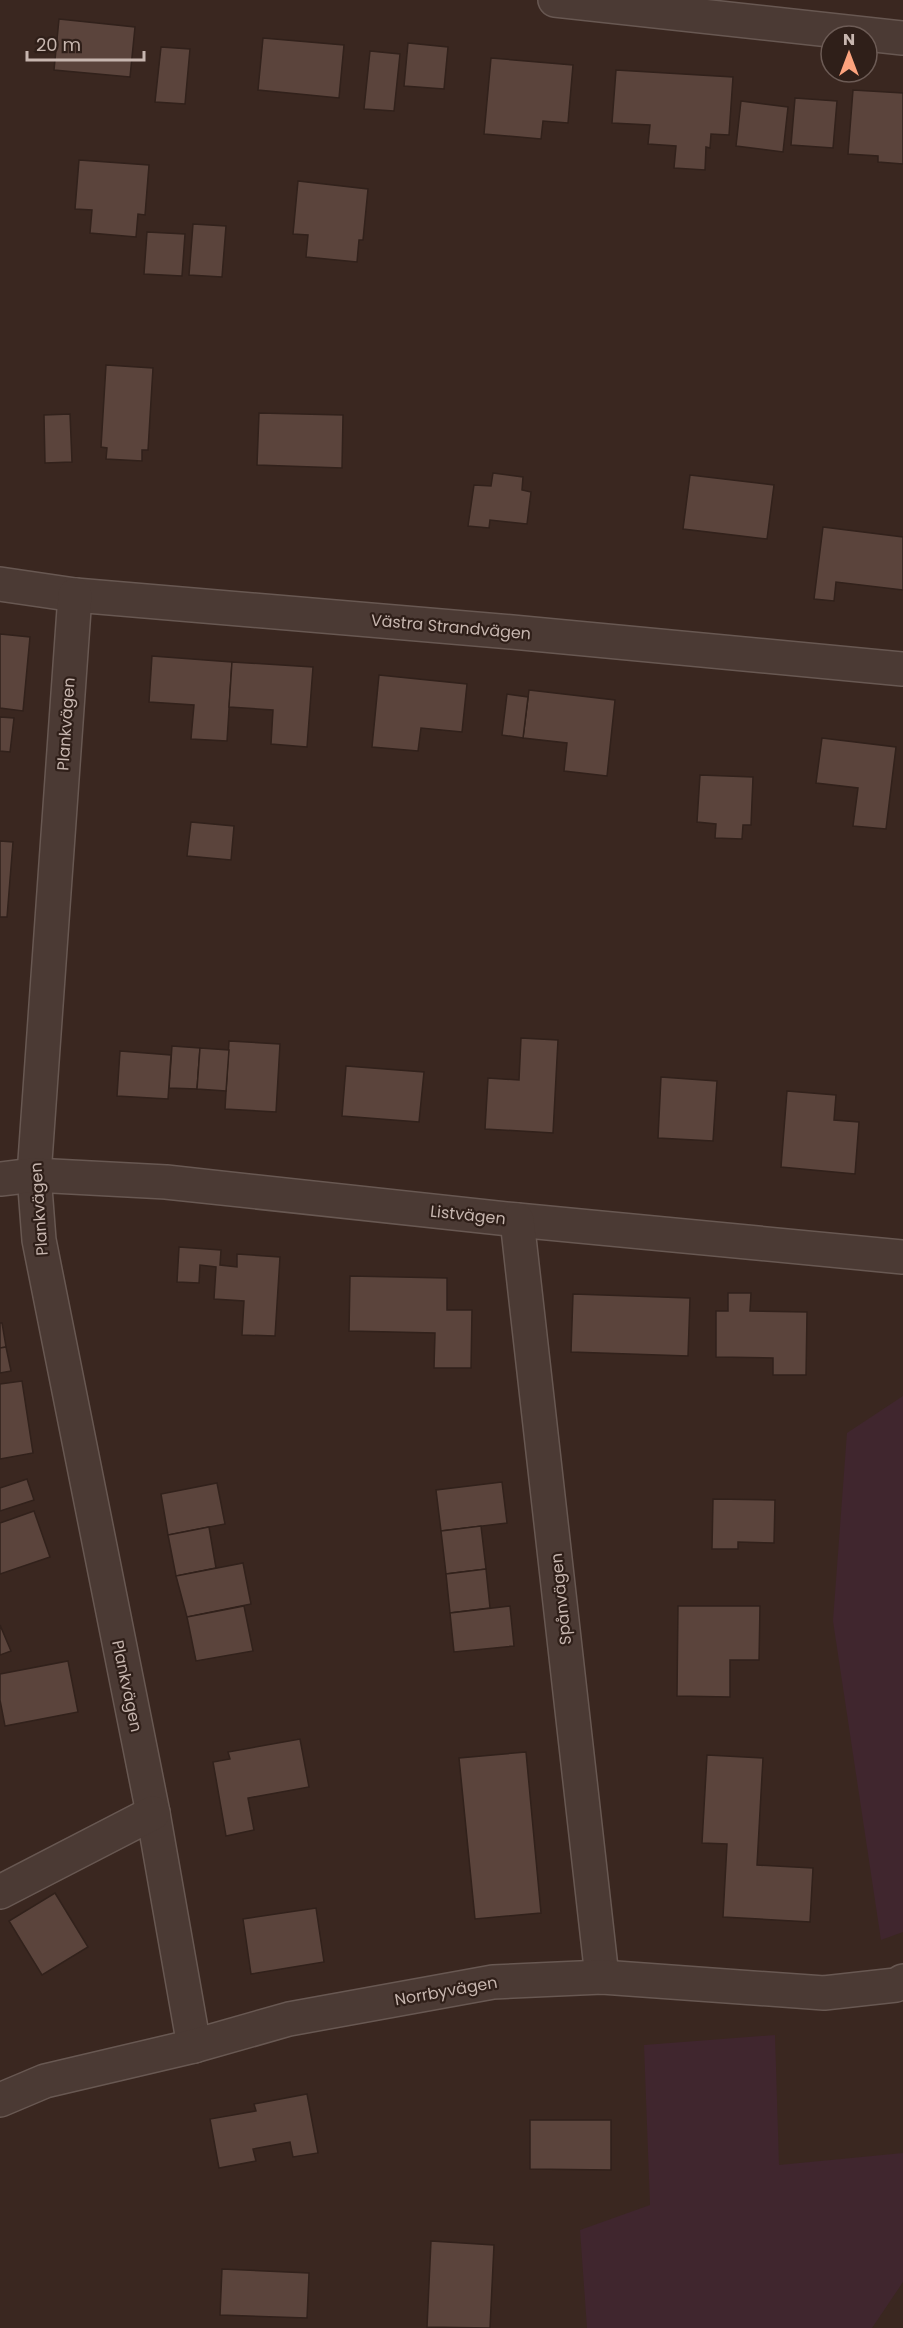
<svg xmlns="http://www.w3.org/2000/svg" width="903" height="2328" viewBox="0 0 903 2328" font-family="Poppins,sans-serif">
	<rect width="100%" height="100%" fill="#3a2720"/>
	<!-- green -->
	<g fill="#40262e">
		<polygon points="903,1396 903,1932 881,1940 833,1621 847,1433"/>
		<polygon points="775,2035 779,2165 903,2153 903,2282 872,2328 587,2328 580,2230 650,2205 644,2045"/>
	</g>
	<!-- building -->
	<g fill="#5b443c" stroke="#31211b" stroke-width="1.5">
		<polygon points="59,19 135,27 130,77 54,70"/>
		<polygon points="263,38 344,45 339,98 258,90"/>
		<polygon points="408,43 448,47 444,89 404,86"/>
		<polygon points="161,47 190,49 185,104 155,102"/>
		<polygon points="370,51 400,54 394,111 364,109"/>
		<polygon points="491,58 573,65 568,123 543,121 541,139 484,134"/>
		<polygon points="616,70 733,77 729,135 711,134 710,148 706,147 705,170 674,168 676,146 648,144 650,125 612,123"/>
		<polygon points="853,90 903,93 903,164 878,162 878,156 848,154"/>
		<polygon points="795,98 837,101 833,148 791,145"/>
		<polygon points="741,101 788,107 783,152 736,146"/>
		<polygon points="79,160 149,165 145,215 138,214 136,237 90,233 92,210 75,209"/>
		<polygon points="298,181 368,189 363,240 359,240 357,262 306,257 308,235 293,234"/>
		<polygon points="193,224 226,226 222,277 189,275"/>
		<polygon points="147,232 185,234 182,276 144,274"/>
		<polygon points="106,365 153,368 148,450 142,450 142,461 106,459 107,448 101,447"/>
		<polygon points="259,413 343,415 342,468 257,465"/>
		<polygon points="70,414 72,462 45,463 44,415"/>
		<polygon points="493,473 523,477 522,490 531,492 527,524 490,520 489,528 468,526 474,485 491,486"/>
		<polygon points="690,475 774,485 767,539 683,529"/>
		<polygon points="823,527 903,537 903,590 836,582 834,601 814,599"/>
		<polygon points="0,634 30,637 23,711 0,708"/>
		<polygon points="152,656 232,662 227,741 191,739 194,705 149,702"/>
		<polygon points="232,662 313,667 307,747 271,744 273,710 229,707"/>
		<polygon points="379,675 467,684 462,732 421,728 418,751 372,747"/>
		<polygon points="529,690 615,700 607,776 564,771 567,743 523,738"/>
		<polygon points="507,694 528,697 523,738 502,735"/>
		<polygon points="0,717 14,718 10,752 0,751"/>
		<polygon points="822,738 896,747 886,829 853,826 858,788 816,783"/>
		<polygon points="700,775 753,777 751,825 743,825 742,839 715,838 716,824 697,822"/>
		<polygon points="191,822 234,826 231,860 187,856"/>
		<polygon points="0,841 13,842 7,917 0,917"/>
		<polygon points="521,1038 558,1040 553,1133 485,1129 488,1078 519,1080"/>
		<polygon points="229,1041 280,1044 276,1112 225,1109"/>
		<polygon points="172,1046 200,1048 197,1089 169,1088"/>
		<polygon points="200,1048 229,1050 226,1091 197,1089"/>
		<polygon points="120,1051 171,1055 168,1099 117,1096"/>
		<polygon points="346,1066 424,1072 419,1122 342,1116"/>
		<polygon points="661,1077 717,1081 713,1141 658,1138"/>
		<polygon points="787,1091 836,1095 834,1120 859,1122 855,1174 781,1167"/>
		<polygon points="179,1247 221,1250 220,1265 237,1267 237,1254 280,1257 275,1336 242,1335 244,1301 214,1299 216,1267 200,1265 199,1283 177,1282"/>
		<polygon points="350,1276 447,1278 447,1310 472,1310 471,1368 434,1368 435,1333 349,1331"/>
		<polygon points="728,1293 751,1293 750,1311 807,1312 806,1375 773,1375 773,1358 716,1357 716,1311 728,1311"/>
		<polygon points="573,1294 690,1298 688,1356 571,1352"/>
		<polygon points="0,1323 2,1323 6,1347 0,1348"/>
		<polygon points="6,1347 11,1371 0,1373 0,1348"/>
		<polygon points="22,1381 33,1453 0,1459 0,1384"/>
		<polygon points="27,1479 34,1500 0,1511 0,1488"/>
		<polygon points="502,1482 507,1523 441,1531 436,1490"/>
		<polygon points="217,1483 225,1524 168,1535 161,1494"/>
		<polygon points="713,1499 775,1500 774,1543 738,1542 738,1549 712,1549"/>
		<polygon points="34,1511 50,1557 0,1574 0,1523"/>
		<polygon points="481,1526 486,1569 446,1574 441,1531"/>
		<polygon points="209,1527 216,1568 176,1576 168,1535"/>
		<polygon points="243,1563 251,1604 187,1617 176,1576"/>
		<polygon points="486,1569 490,1608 450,1613 446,1574"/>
		<polygon points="244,1606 253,1651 196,1661 187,1617"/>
		<polygon points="510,1606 514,1646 454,1652 450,1613"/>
		<polygon points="678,1606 760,1606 759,1660 730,1660 730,1697 677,1696"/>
		<polygon points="0,1625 11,1651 0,1655"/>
		<polygon points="68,1661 78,1712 5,1726 0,1700 0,1674"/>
		<polygon points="300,1739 309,1787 248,1798 254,1830 226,1836 213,1762 230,1759 228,1752"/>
		<polygon points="526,1752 541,1913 475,1919 459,1758"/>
		<polygon points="707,1755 763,1758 757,1865 813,1868 810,1922 723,1917 727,1844 702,1843"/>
		<polygon points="55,1893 88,1947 42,1975 9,1921"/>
		<polygon points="316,1908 324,1962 251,1974 243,1919"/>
		<polygon points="307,2094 318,2153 293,2157 290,2142 253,2149 256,2161 219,2168 210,2119 256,2111 254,2104"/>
		<polygon points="530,2120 611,2120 611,2170 530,2169"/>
		<polygon points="431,2241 494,2245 490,2328 427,2327"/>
		<polygon points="222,2269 309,2273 307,2318 220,2315"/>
	</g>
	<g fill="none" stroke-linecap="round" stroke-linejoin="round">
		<defs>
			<g id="street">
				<polyline points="555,0 903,38"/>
				<polyline points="0,584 75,595 512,632 903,669"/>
				<polyline points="75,595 34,1175 39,1240 153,1813 194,2046"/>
				<polyline points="0,1179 34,1175 166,1182 517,1220 903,1257"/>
				<polyline points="517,1220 602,1977"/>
				<polyline points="0,1892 153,1813"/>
				<polyline points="0,2100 45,2081 194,2046 289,2019 493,1982 602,1977 824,1993 896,1985 903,1981"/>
			</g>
		</defs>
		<!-- street casing -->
		<use href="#street" stroke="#685852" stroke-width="36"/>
		<!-- street -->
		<use href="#street" stroke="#4b3a34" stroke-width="33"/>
	</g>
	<g text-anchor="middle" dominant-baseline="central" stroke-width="4.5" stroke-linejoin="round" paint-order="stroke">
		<!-- street labels -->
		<g font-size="16" fill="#c7b6af" stroke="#2f1f19">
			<text transform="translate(451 627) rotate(5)">Västra Strandvägen</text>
			<text transform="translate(66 724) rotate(-86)">Plankvägen</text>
			<text transform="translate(39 1209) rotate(-94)">Plankvägen</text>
			<text transform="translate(468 1215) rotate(6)">Listvägen</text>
			<text transform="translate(561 1599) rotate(-96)">Spånvägen</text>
			<text transform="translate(127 1686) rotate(78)">Plankvägen</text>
			<text transform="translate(446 1991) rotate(-10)">Norrbyvägen</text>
		</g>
	</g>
	<!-- north arrow -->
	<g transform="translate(849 54)"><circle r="28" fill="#2f1f19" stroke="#6c5b55" stroke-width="1.5"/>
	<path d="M0-4.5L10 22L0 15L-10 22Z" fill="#fca37e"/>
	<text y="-9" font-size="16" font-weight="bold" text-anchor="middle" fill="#c7b6af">N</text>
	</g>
	<!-- scale -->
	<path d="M27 51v9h117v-9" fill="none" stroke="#c7b6af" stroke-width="3"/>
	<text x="36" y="51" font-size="18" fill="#c7b6af" stroke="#2f1f19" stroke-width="4.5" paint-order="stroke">20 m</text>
</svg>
